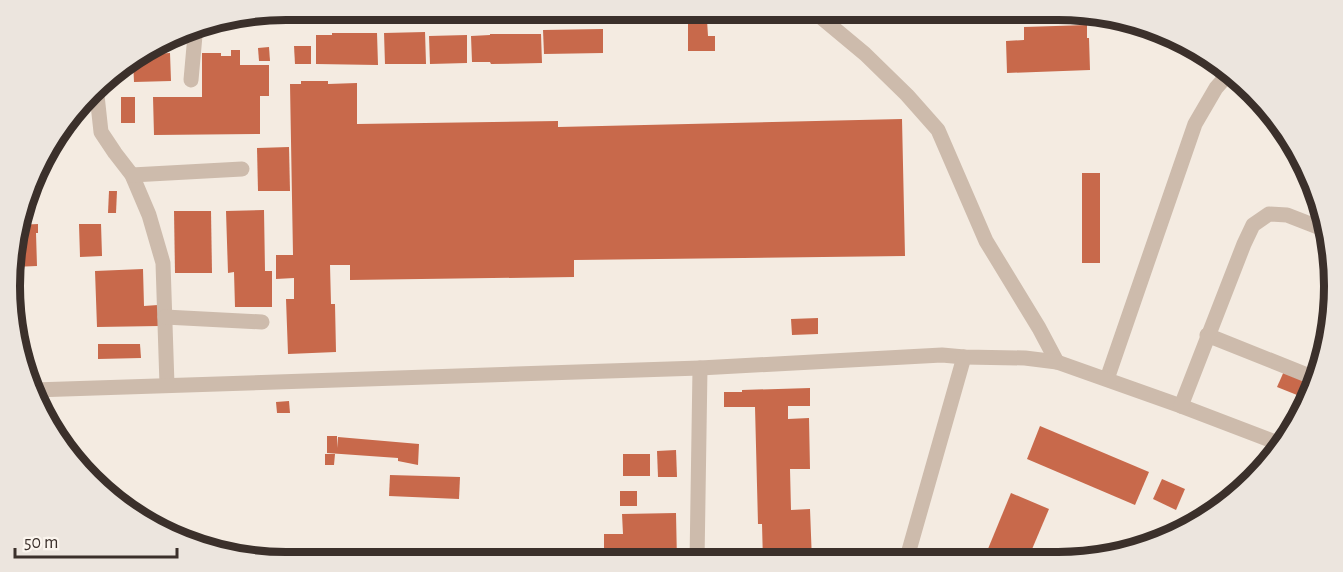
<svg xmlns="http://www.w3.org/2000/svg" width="1343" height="572" viewBox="0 0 1343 572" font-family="'Alegreya Sans',sans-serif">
	<rect width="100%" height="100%" fill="#f4ebe1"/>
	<!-- building -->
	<g fill="#c8694b">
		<polygon points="688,20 707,20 708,36 715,36 715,51 688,51"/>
		<polygon points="1087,25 1087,38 1089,38 1090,70 1007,73 1006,41 1024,40 1024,27"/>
		<polygon points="603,29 603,53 544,54 543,30"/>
		<polygon points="425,32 426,64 385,64 384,33"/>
		<polygon points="332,33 377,33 378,65 316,64 316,35 332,35"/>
		<polygon points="490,34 541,34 542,63 491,64 490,62 472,62 471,36 490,35"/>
		<polygon points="467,35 467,63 430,64 429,36"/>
		<polygon points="294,46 311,46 311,64 295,64"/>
		<polygon points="269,47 270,61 259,61 258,48"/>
		<polygon points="154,48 154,54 170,53 171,81 134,82 133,60"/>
		<polygon points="231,50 240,50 240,65 269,65 269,96 260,96 260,134 154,135 153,97 202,97 202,53 221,53 221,56 231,56"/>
		<polygon points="301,81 328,81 328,84 357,83 357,124 558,121 558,127 902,119 905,256 574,260 574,277 350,280 350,265 330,265 331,304 335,304 336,352 288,354 286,299 294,299 294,278 276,279 276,255 293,255 290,84 301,84"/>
		<rect x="121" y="97" width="14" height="26"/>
		<polygon points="289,147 290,191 258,191 257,148"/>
		<rect x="1082" y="173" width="18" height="90"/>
		<polygon points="109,191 117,191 116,213 108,213"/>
		<polygon points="264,210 265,271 272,271 272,307 235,307 234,272 228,273 226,211"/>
		<polygon points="174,211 211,211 212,273 175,273"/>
		<polygon points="38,224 38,233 36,233 37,266 13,267 14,232 17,225"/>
		<polygon points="79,224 101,224 102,256 80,257"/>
		<polygon points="143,269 144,306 158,305 159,326 97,327 95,271"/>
		<polygon points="818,318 818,334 792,335 791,319"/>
		<polygon points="98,344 140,344 141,358 98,359"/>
		<polygon points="1285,369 1316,381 1307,399 1277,387"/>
		<polygon points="810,388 810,406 788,406 788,419 809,418 810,469 790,469 791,510 810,509 812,561 763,562 762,524 758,524 755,407 724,407 724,392 742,392 742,390"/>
		<polygon points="289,401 290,413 277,413 276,402"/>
		<polygon points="1040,426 1149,472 1135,505 1027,459"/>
		<polygon points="327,436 337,436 337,448 338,437 419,444 418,465 398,461 398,458 327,453"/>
		<polygon points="676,450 677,477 658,477 657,451"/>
		<polygon points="325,454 335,454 334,465 325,465"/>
		<rect x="623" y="454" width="27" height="22"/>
		<polygon points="390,475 460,477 459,499 389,496"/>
		<polygon points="1162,479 1185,489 1176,510 1153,499"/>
		<rect x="620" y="491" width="17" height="15"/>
		<polygon points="1011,493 1049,509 1027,561 983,561"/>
		<polygon points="676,513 677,562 604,562 604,534 623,534 622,514"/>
	</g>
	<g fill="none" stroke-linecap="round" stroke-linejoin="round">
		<!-- minor -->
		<g stroke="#cdbbac" stroke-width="15">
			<polyline points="811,9 865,54 907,95 938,130 986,241 1039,328 1057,362"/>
			<polyline points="191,80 196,24"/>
			<polyline points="96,86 101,132 115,153 132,175 149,215 163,263 167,385"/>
			<polyline points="132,175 242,169"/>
			<polyline points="165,317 262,322"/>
			<polyline points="1207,335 1317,379"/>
			<polyline points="1107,379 1195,124 1216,88 1230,72"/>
			<polyline points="34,390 700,368 942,355 964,357 1025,358 1057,362 1181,406 1283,445"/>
			<polyline points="1181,406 1244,244 1253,225 1269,214 1287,215 1323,229"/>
			<polyline points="906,561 964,357"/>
			<polyline points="697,562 700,368"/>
		</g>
	</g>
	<!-- crop -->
	<path d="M0 0H1343V572H0ZM286 20H1058A266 266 0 0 1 1324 286V286A266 266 0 0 1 1058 552H286A266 266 0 0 1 20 286V286A266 266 0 0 1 286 20Z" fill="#ece5de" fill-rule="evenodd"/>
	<path fill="none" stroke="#3b302b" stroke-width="8" d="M286 20H1058A266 266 0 0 1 1324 286V286A266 266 0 0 1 1058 552H286A266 266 0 0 1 20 286V286A266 266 0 0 1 286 20Z"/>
	<!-- scale -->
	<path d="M15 548v9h162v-9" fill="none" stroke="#3b302b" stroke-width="3"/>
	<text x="24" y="548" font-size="18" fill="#3b302b" stroke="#fbf5ee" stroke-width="4.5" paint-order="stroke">50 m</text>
</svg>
